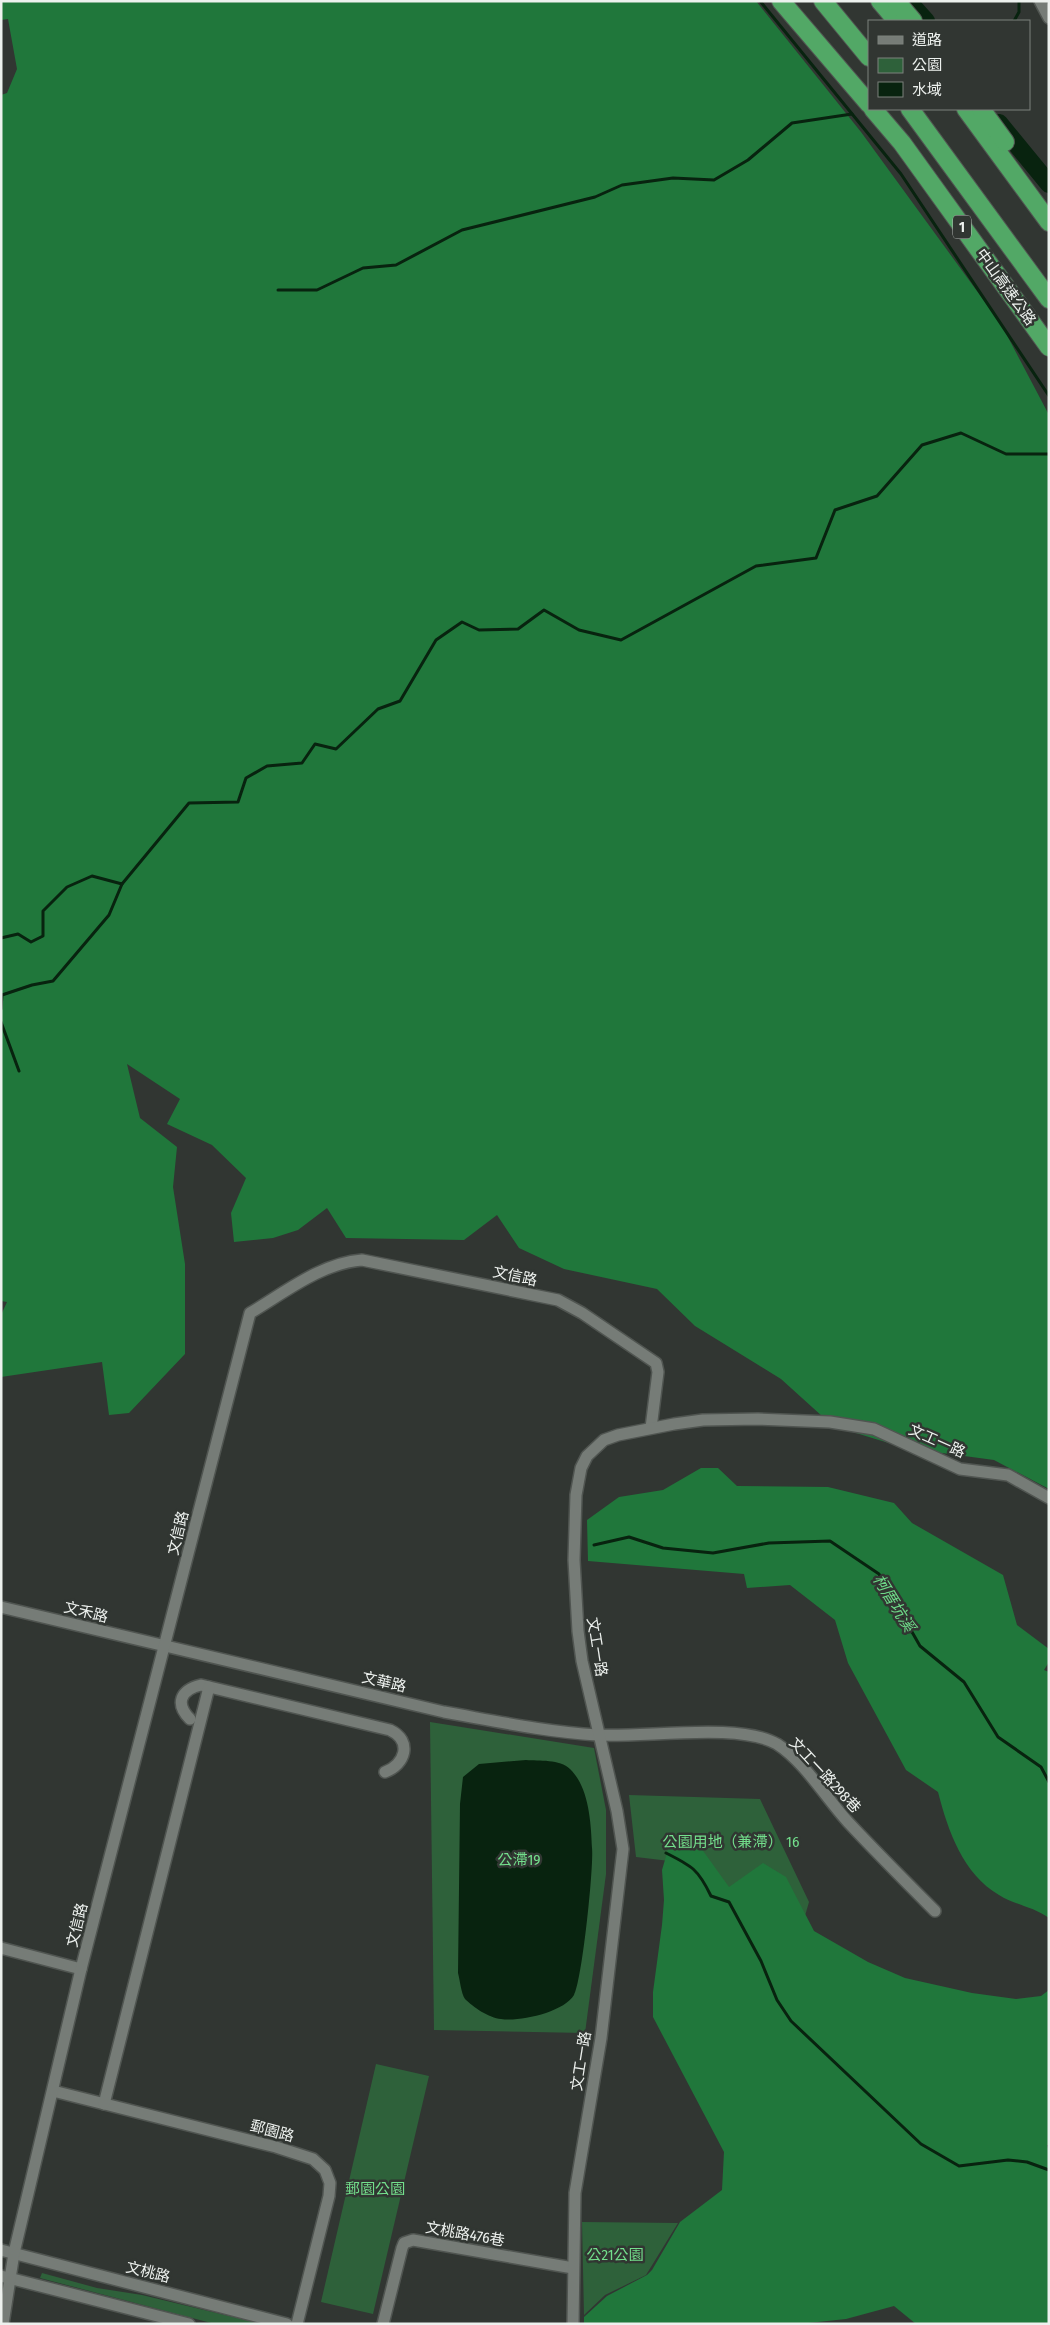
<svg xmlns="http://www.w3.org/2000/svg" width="1050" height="2325" viewBox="0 0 1050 2325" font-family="'Fira Sans Condensed','Noto Sans TC',sans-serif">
	<rect width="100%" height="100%" fill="#313632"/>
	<!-- green -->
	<g fill="#2e613a">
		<polygon points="430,1722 594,1748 606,1810 606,1874 585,2033 434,2030"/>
		<polygon points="629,1795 760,1799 809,1902 800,1933 678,1862 636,1857"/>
		<polygon points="376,2064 429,2076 373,2314 321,2302"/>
		<polygon points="582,2222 678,2223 646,2275 605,2295 584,2315"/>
		<polygon points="42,2273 97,2288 142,2295 262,2324 215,2324 40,2278"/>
	</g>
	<!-- forest -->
	<g fill="#20773b">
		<polygon points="1,1 756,1 861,132 1001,324 1049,415 1049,1489 994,1460 905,1448 833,1426 781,1379 695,1326 657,1289 564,1269 519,1248 497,1215 464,1240 346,1238 327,1208 298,1230 273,1238 234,1242 231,1213 246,1178 212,1145 167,1124 180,1099 127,1064 140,1118 177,1147 173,1187 185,1264 185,1354 129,1413 109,1415 102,1362 1,1377 1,1315 7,1302 1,1301 1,95 7,93 17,69 8,19 1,20"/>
		<path d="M701 1468H718L737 1486 828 1487 894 1503 912 1523 1003 1575 1017 1625 1049 1649V1662L1044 1670 1049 1672V1918C1034 1907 1015 1905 999 1895 963 1874 948 1831 938 1792L906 1770 848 1663 835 1620 790 1585 747 1588 744 1574 588 1561 587 1520 619 1497 663 1490Z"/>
		<polygon points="686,1838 696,1841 729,1887 763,1863 786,1877 814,1931 868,1962 905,1978 972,1993 1016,1999 1041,1996 1049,1990 1049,2145 1047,2145 1049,2152 1049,2324 916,2324 894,2306 846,2319 799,2324 584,2324 584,2317 607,2296 647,2275 652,2270 680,2222 722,2190 724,2152 653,2017 653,1992 662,1925 664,1900 662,1870 669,1846 677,1839"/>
	</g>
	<!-- water -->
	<path fill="#08230f" d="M526 1760C539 1761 560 1759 570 1769 589 1787 591 1823 592 1848 594 1866 582 1982 574 1995 564 2012 520 2022 501 2019 489 2018 473 2007 465 1999 461 1993 460 1980 458 1973L460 1804 463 1777 479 1764Z"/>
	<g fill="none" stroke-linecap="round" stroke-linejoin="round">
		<!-- stream -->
		<g stroke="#08230f" stroke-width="3">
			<polyline points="760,1 901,174 1049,396"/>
			<polyline points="1014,21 1019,12 1019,1"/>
			<polyline points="278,290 317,290 363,268 396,265 462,230 595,197 622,185 673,178 714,180 748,160 792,123 852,114"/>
			<polyline points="1,938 18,934 31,942 43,936 43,911 67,887 92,876 122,884 189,803 238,802 246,778 267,766 302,763 315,744 336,749 378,709 400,701 436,640 462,622 479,630 518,629 544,610 579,630 621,640 756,566 816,558 835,510 877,496 922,445 961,433 1006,454 1049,454"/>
			<polyline points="1,1009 2,995 32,985 53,981 109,915 122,884"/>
			<polyline points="1,1022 19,1071"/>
			<polyline points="594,1545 629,1537 663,1548 713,1553 769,1543 830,1541 879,1574 920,1646 964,1682 998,1737 1041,1767 1049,1782"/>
			<path d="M666 1853C692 1866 698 1869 711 1896L729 1902 761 1961 777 2000 791 2021 921 2144 959 2166 1008 2160 1027 2162 1049 2170"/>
		</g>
		<!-- river -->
		<g stroke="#08230f" stroke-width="18">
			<polyline points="908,1 926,21"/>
			<polyline points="999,123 1049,184"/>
		</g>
		<defs>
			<g id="minor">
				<polyline points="1040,1 1049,18"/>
				<path d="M1 1607 444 1712C495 1721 546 1732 597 1735 644 1738 739 1722 777 1744 804 1761 826 1798 848 1822 876 1852 906 1882 935 1911"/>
				<path d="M190 1719C175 1704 180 1690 201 1685L390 1730C413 1741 405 1765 385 1772"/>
				<polyline points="1,1948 81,1969"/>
				<polyline points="53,2091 276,2147 313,2159 325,2170 330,2183 329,2196 297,2324"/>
				<polyline points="104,2104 209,1687"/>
				<polyline points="1,2250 287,2324"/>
				<polyline points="1,2276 189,2324"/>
				<path d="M3 2324 14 2253 81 1969 250 1313C284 1293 321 1263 362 1260L558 1300 582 1313 656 1363 658 1372 651 1428"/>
				<polyline points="383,2324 402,2248 404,2243 413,2240 573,2268"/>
				<polyline points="573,2324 575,2193 601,2038 623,1849 617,1811 582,1661 578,1631 574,1560 576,1495 581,1468 587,1456 604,1440 618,1435 674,1424 703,1420 758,1419 830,1422 874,1429 960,1469 1008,1475 1049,1498"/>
			</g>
			<g id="highway">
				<polyline points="781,1 869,104"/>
				<polyline points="823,1 869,57"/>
				<polyline points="880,1 897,21"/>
				<polyline points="896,1 913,21"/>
				<polyline points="873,109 902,143 1049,347"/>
				<polyline points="910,109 1049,299"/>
				<polyline points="966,109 1049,222"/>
				<polyline points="981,109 1005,142"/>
			</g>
		</defs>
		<!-- minor casing -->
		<use href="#minor" stroke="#505551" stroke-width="14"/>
		<!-- highway casing -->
		<use href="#highway" stroke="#505551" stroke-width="20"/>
		<!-- minor -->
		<use href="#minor" stroke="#767c77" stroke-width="11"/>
		<!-- highway -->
		<use href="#highway" stroke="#52a866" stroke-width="18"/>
	</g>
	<g text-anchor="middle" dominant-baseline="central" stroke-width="5" stroke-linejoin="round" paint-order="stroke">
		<!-- shield labels -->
		<rect fill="#313632" stroke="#b5b9b6" stroke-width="1" x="953" y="215.5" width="18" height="23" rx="4"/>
		<g font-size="14" font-weight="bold" fill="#edf1ee">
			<text x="962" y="227">1</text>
		</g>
		<!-- street labels -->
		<g font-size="15" fill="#edf1ee" stroke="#313632">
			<text transform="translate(1006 287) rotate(54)">中山高速公路</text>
			<text transform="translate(515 1276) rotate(12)">文信路</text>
			<text transform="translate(937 1441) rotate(24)">文工一路</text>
			<text transform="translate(178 1533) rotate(-76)">文信路</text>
			<text transform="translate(86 1612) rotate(14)">文禾路</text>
			<text transform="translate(597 1647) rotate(81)">文工一路</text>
			<text transform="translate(384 1682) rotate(13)">文華路</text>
			<text transform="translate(825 1775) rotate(47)">文工一路298巷</text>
			<text transform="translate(77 1925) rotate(-76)">文信路</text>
			<text transform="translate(581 2061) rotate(-81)">文工一路</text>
			<text transform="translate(272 2131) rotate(15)">郵園路</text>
			<text transform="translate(465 2234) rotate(10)">文桃路476巷</text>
			<text transform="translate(148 2272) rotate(14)">文桃路</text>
		</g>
		<!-- park labels -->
		<g font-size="15" fill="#73df8c" stroke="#313632">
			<text x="731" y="1842">公園用地（兼滯） 16</text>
			<text x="519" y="1860">公滯19</text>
			<text x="375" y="2189">郵園公園</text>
			<text x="615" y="2255">公21公園</text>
		</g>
		<!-- water labels -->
		<g font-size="16" font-style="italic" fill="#6eda88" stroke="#313632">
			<text transform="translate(894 1603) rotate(58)">柯厝坑溪</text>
		</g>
	</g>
	<!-- border -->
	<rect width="1050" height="2325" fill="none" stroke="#edf1ee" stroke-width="5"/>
	<!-- legend -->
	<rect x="868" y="20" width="162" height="90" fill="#313632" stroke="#7c817d"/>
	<rect x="878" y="36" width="25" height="8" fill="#767c77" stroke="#7c817d"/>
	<text x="912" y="45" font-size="15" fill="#edf1ee">道路</text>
	<rect x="878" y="58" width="25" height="15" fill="#2e613a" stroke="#7c817d"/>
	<text x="912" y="70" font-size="15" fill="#edf1ee">公園</text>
	<rect x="878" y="82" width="25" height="15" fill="#08230f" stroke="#7c817d"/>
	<text x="912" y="95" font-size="15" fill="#edf1ee">水域</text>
</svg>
